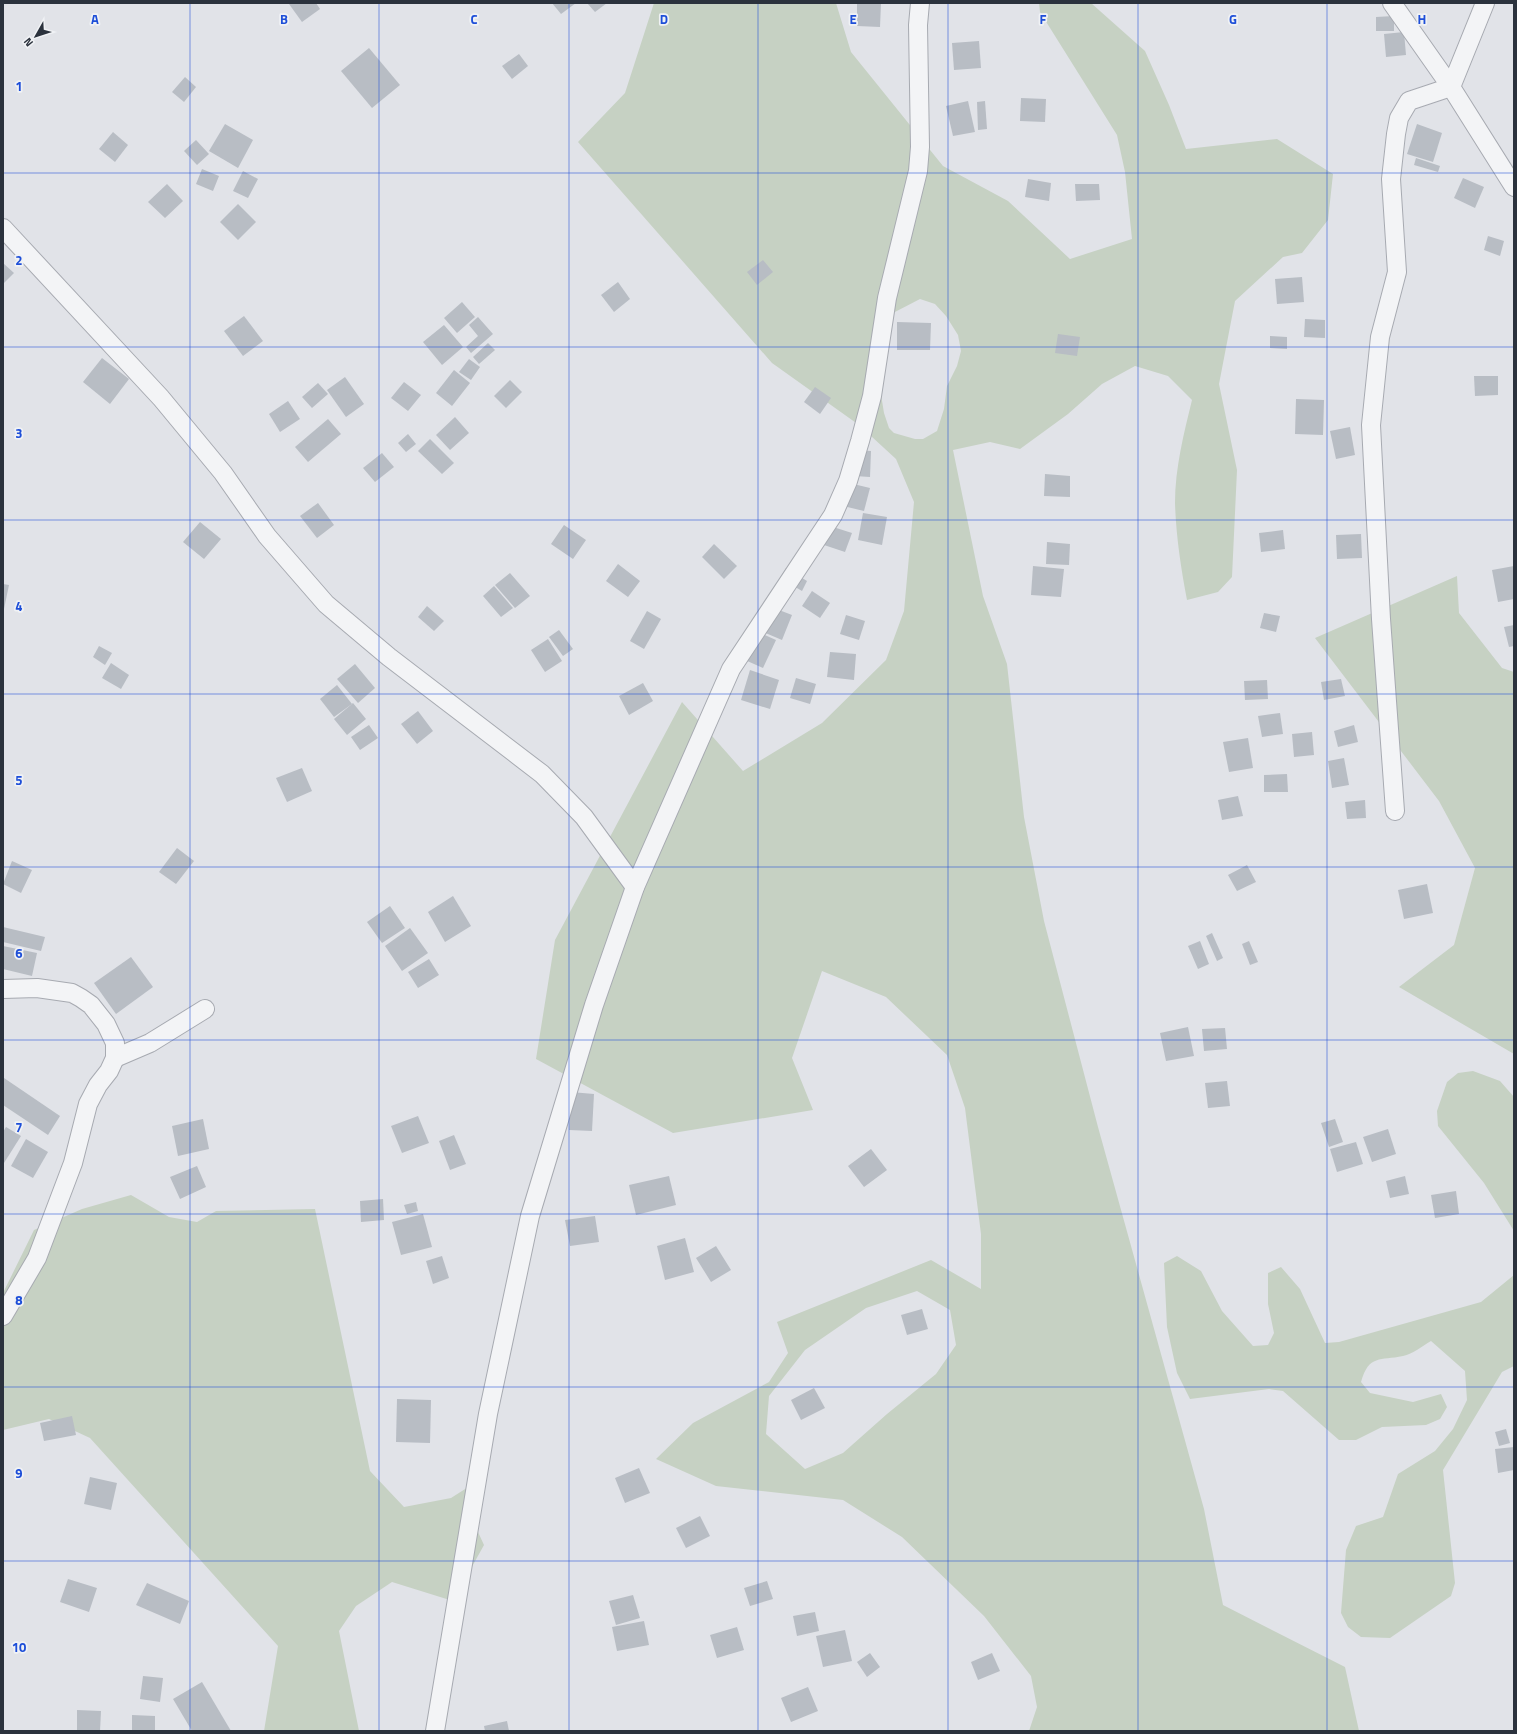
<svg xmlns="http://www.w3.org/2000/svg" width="1517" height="1734" viewBox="0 0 1517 1734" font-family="'Titillium Web',sans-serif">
	<rect width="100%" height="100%" fill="#e1e3e8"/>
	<!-- green -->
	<g fill="#c6d1c3" fill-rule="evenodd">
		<path d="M654 3H836L851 52 943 166 1008 201 1070 259 1132 239 1125 172 1117 135 1040 12 1039 3H1091L1145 51 1169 105 1186 149 1277 139 1333 174 1328 220 1302 253 1283 257 1235 301 1219 384 1237 470 1232 577 1218 592 1187 600C1181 568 1176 536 1175 503 1175 468 1184 433 1192 400L1168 376 1135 366 1102 384 1068 414 1020 449 990 442 953 450 983 596 1007 664 1024 817 1044 921 1098 1127 1204 1509 1223 1605 1345 1667 1359 1731H1029L1037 1707 1031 1676 984 1616 902 1537 843 1500 716 1486 656 1459 693 1423 769 1382 788 1353 777 1322 931 1260 981 1289V1234L965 1108 947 1055 886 997 822 971 792 1058 813 1110 673 1133 536 1059 555 940 682 702 743 771 822 723 886 660 904 611 914 502 896 459 859 425 772 363 578 142 625 93ZM920 299 935 304 946 316 958 335 961 351 957 366 947 386 944 409 937 431 923 439H915L894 433 889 428 884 413 875 358 893 313ZM917 1291 950 1310 956 1345 936 1374 887 1414 843 1453 805 1469 766 1434 769 1396 805 1350 866 1308Z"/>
		<polygon points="1457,576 1459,613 1502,668 1514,672 1514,1054 1399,987 1454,945 1475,868 1439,801 1315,638"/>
		<polygon points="1473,1071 1500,1081 1514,1097 1514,1231 1484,1183 1438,1126 1437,1111 1447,1082 1458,1073"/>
		<polygon points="131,1195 169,1217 197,1222 216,1211 315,1209 370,1471 404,1507 451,1498 473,1484 478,1532 484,1545 453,1601 392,1582 356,1606 339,1631 359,1731 264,1731 278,1646 90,1438 49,1419 3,1430 3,1293 34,1230 82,1209"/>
		<path d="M1177 1256 1201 1271 1222 1311 1253 1346 1268 1345 1274 1333 1268 1304V1273L1281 1267 1300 1289 1325 1343 1339 1342 1481 1302 1514 1275V1366L1502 1372 1443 1470 1455 1583 1451 1596 1390 1638 1361 1637 1348 1627 1341 1613 1346 1550 1356 1526 1383 1517 1398 1474 1435 1451 1453 1429 1467 1400 1465 1371 1431 1341C1422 1346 1413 1354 1403 1356 1380 1361 1369 1354 1361 1382L1370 1393 1413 1402 1441 1394 1447 1407 1440 1419 1426 1425 1382 1427 1356 1440H1339L1283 1391 1269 1389 1190 1399 1177 1373 1167 1327 1164 1263Z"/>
	</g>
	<!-- building -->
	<g fill="#b8bdc4">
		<polygon points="290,3 316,3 320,9 302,22 289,4"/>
		<polygon points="552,3 576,3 561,14"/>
		<polygon points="587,3 607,3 595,12"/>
		<polygon points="857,3 881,3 880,27 857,26"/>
		<polygon points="1394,16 1394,31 1376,31 1376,17"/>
		<polygon points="1404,32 1406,55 1386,57 1384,34"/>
		<polygon points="979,41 981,68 954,70 952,43"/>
		<polygon points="369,48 400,85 372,108 341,71"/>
		<polygon points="519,54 528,66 512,79 502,66"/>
		<polygon points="185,77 196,87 184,102 172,92"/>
		<polygon points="1021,98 1046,99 1045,122 1020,121"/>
		<polygon points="968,101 975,132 953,136 946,106"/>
		<polygon points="985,101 987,129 978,130 977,102"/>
		<polygon points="225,124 253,140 238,168 209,151"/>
		<polygon points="1417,124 1442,133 1433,162 1407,154"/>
		<polygon points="113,132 128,145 115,162 99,149"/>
		<polygon points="196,140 209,154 197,165 184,151"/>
		<polygon points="1416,158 1440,166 1438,172 1414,165"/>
		<polygon points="202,169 219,176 213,191 196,184"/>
		<polygon points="243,171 258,179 248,198 233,191"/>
		<polygon points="1463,178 1484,187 1475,208 1454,198"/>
		<polygon points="1028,179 1051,183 1049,201 1025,197"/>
		<polygon points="167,184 183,201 165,218 148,202"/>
		<polygon points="1075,184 1099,184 1100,200 1076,201"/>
		<polygon points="238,204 256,222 238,240 220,222"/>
		<polygon points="1488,236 1504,241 1500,256 1484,250"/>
		<polygon points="763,260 773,272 757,285 747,272"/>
		<polygon points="3,263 14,273 3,284"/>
		<polygon points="1302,277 1304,302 1277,304 1275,279"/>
		<polygon points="618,282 630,299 614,312 601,295"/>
		<polygon points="462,302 475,317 457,333 444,318"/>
		<polygon points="244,316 263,341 243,356 224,331"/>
		<polygon points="478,317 493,334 471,353 466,347 478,336 469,325"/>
		<polygon points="1305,319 1325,320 1325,338 1304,337"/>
		<polygon points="897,322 931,323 930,350 897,350"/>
		<polygon points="444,325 463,347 442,365 423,342"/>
		<polygon points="1058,334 1080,337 1077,356 1055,353"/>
		<polygon points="1270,336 1287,337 1287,349 1270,348"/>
		<polygon points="488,343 495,350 479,364 473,357"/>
		<polygon points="102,358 129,379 110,404 83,382"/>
		<polygon points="469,359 480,367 471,380 459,372"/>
		<polygon points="454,370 470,383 452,406 436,393"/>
		<polygon points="1474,376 1498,376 1498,395 1475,396"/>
		<polygon points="345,377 364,404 346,417 327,390"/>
		<polygon points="510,380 522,392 506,408 494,396"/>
		<polygon points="404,382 421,395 408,411 391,398"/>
		<polygon points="318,383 328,394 312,408 302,397"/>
		<polygon points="815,387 831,398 820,414 804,402"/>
		<polygon points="1296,399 1324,400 1323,435 1295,434"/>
		<polygon points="288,401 300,419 280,432 269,414"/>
		<polygon points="455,417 469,433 450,450 436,435"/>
		<polygon points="328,419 341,434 308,462 295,447"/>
		<polygon points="1350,427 1355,455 1336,459 1330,431"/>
		<polygon points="408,434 416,444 406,452 398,443"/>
		<polygon points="430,439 454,463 442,474 418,451"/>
		<polygon points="856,450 871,451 870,477 855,476"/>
		<polygon points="382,453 394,467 375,482 363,468"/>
		<polygon points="1045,474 1070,476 1070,497 1044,496"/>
		<polygon points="845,482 870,488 864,511 839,505"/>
		<polygon points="318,503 334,525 317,538 300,516"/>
		<polygon points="863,513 887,517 882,545 858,540"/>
		<polygon points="200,522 221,539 204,559 183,542"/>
		<polygon points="564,525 586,540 573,559 551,544"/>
		<polygon points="830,526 852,533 845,552 824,545"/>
		<polygon points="1283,530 1285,549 1261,552 1259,533"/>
		<polygon points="1361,534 1362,558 1337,559 1336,535"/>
		<polygon points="1047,542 1070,544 1069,565 1046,564"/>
		<polygon points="714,544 737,566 724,579 702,557"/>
		<polygon points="618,564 640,581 628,597 606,581"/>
		<polygon points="1033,566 1064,569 1061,597 1031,595"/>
		<polygon points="1514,566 1514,599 1498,602 1492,570"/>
		<polygon points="786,568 807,581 802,591 780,578"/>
		<polygon points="510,573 530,596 515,608 495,585"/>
		<polygon points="3,584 9,585 4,609 3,609"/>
		<polygon points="494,586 513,608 501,617 483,596"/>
		<polygon points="812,591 830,603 820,618 802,606"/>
		<polygon points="766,605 792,615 782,640 756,629"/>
		<polygon points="427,606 444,621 434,631 418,617"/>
		<polygon points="647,611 661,619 644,649 630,641"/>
		<polygon points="1264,613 1280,616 1276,632 1260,628"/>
		<polygon points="846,615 865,621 859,640 840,634"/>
		<polygon points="1514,625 1514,646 1509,647 1504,627"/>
		<polygon points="749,628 776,640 763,668 736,656"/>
		<polygon points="559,630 573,649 563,656 549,637"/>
		<polygon points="548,639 562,661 545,672 531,650"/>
		<polygon points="99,646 112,653 105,665 93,657"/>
		<polygon points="830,652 856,654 854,680 827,677"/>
		<polygon points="111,663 129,675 121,689 102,678"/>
		<polygon points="355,664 375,688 358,703 337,679"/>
		<polygon points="750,670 779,680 770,709 741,700"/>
		<polygon points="796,678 816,684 810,704 790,698"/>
		<polygon points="1341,679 1345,696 1324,700 1321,682"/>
		<polygon points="1267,680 1268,699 1245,700 1244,681"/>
		<polygon points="643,683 653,701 629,715 619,696"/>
		<polygon points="337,685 352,704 334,717 320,699"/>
		<polygon points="353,703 366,719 347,735 334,719"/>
		<polygon points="418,711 433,731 417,744 401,724"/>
		<polygon points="1280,713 1283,734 1262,737 1258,716"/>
		<polygon points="369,725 378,738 360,750 351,737"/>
		<polygon points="1354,725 1358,742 1338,747 1334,731"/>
		<polygon points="1312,732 1314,755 1294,757 1292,734"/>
		<polygon points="1248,738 1253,768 1229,772 1223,742"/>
		<polygon points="1344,758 1349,785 1332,788 1328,761"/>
		<polygon points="302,768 312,791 287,802 276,778"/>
		<polygon points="1287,774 1288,792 1264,792 1264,775"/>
		<polygon points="1238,796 1243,816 1222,820 1218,800"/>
		<polygon points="1365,800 1366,818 1347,819 1345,802"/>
		<polygon points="177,848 194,861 176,884 159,872"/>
		<polygon points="12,861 32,870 21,893 3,884"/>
		<polygon points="1247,865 1256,882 1237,891 1228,875"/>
		<polygon points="1427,884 1433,913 1404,919 1398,890"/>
		<polygon points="453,896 471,926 445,942 428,912"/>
		<polygon points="390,906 405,928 382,943 367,922"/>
		<polygon points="3,927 45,937 41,951 3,942"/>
		<polygon points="410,928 428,953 402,971 385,946"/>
		<polygon points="1212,933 1223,958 1217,961 1206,936"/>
		<polygon points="1200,941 1209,964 1198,969 1188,946"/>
		<polygon points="1249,941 1258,962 1250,965 1242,944"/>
		<polygon points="3,946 37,953 32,976 3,969"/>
		<polygon points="131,957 153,987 116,1014 94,983"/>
		<polygon points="429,959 439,975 418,988 408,972"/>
		<polygon points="1188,1027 1194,1056 1166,1061 1160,1033"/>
		<polygon points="1225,1028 1227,1049 1204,1051 1202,1029"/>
		<polygon points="4,1078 60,1116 48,1135 3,1105"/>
		<polygon points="1227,1081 1230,1106 1208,1108 1205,1083"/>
		<polygon points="571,1092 594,1094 592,1131 569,1130"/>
		<polygon points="418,1116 429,1143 402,1153 391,1126"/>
		<polygon points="203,1119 209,1149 178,1156 172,1126"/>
		<polygon points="1335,1119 1343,1142 1329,1147 1321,1123"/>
		<polygon points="6,1127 21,1136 4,1163 3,1162 3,1132"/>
		<polygon points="1388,1129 1396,1154 1372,1162 1363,1137"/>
		<polygon points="454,1135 466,1164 450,1170 439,1141"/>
		<polygon points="26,1139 48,1152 33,1178 11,1166"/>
		<polygon points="1356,1142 1363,1164 1337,1172 1330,1149"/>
		<polygon points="871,1149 887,1170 864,1187 848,1166"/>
		<polygon points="197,1166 206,1187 180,1199 170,1177"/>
		<polygon points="669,1176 676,1205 636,1215 629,1185"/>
		<polygon points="1405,1176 1409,1194 1390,1198 1386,1181"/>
		<polygon points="1456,1191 1459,1214 1435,1218 1431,1195"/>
		<polygon points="383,1199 384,1220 361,1222 360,1201"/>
		<polygon points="416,1202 418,1211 407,1214 404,1205"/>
		<polygon points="423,1214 432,1247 401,1255 392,1222"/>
		<polygon points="595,1216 599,1242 570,1246 565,1220"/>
		<polygon points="685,1238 694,1272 665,1280 657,1246"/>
		<polygon points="716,1246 731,1270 711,1282 696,1258"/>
		<polygon points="442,1256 449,1278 433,1284 426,1261"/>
		<polygon points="922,1309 928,1329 907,1335 901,1315"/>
		<polygon points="814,1388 825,1408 801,1420 791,1400"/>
		<polygon points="397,1399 431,1400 430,1443 396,1442"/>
		<polygon points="72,1416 76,1435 44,1441 40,1423"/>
		<polygon points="1506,1429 1510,1443 1499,1446 1495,1432"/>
		<polygon points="1514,1447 1514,1470 1498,1473 1495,1449"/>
		<polygon points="639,1468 650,1493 625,1503 615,1478"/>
		<polygon points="90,1477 117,1483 111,1510 84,1504"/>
		<polygon points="700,1516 710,1536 686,1548 676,1528"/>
		<polygon points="68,1579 97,1588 89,1612 60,1602"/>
		<polygon points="767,1581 773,1599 750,1606 744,1588"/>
		<polygon points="147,1583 189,1601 180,1624 136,1605"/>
		<polygon points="633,1595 640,1618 616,1625 609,1601"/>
		<polygon points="815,1612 819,1631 797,1636 793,1616"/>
		<polygon points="644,1621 649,1645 617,1651 612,1627"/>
		<polygon points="737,1627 744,1650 717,1658 710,1635"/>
		<polygon points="845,1630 852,1661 823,1667 816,1636"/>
		<polygon points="870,1653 880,1667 867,1677 857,1662"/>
		<polygon points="992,1653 1000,1671 978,1680 971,1662"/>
		<polygon points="143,1676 163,1678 160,1702 140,1699"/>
		<polygon points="202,1682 231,1731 192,1731 173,1699"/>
		<polygon points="808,1687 818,1711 791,1722 781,1698"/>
		<polygon points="77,1710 101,1711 100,1731 77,1731"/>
		<polygon points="132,1715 155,1716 155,1731 132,1731"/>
		<polygon points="507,1721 509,1731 485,1731 484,1726"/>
	</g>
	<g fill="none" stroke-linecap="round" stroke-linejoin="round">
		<defs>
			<g id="street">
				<polyline points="1392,3 1451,87 1514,187"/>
				<polyline points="3,228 161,398 223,473 267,536 326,604 389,657 542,774 584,817 635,887"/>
				<polyline points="1395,811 1381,619 1371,425 1380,337 1397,272 1391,179 1396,134 1399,118 1409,101 1451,87 1485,3"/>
				<polyline points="3,989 37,988 72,993 81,998 91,1005 106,1024 115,1043 115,1058 109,1071 98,1085 88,1104 73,1163 37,1258 3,1316"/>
				<polyline points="115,1058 150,1043 205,1009"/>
				<polyline points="435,1731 488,1414 530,1216 594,1005 635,887 731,669 833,515 848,481 860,441 872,396 887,298 918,171 920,147 918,25 920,3"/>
			</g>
		</defs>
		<!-- street casing -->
		<use href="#street" stroke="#a7aab1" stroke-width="20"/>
		<!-- street -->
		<use href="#street" stroke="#f3f4f6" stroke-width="18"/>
	</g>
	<!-- grid -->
	<path fill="none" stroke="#1d4ed8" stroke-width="1" stroke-opacity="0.55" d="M190 3V1731M379 3V1731M569 3V1731M758 3V1731M948 3V1731M1138 3V1731M1327 3V1731M3 173H1514M3 347H1514M3 520H1514M3 694H1514M3 867H1514M3 1040H1514M3 1214H1514M3 1387H1514M3 1561H1514"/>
	<g font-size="13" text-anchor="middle" font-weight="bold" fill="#1d4ed8" stroke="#f0f2f5" stroke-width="3.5" stroke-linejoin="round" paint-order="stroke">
		<text x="95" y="24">A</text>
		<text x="284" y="24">B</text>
		<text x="474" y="24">C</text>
		<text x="664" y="24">D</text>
		<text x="853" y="24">E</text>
		<text x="1043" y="24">F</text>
		<text x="1233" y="24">G</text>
		<text x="1422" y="24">H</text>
		<text x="19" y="91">1</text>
		<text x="19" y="265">2</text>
		<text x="19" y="438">3</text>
		<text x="19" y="611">4</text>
		<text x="19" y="785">5</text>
		<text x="19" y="958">6</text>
		<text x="19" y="1132">7</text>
		<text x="19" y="1305">8</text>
		<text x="19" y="1478">9</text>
		<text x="19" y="1652">10</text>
	</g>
	<!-- border -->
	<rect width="1517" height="1734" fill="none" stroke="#2b323d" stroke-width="8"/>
	<!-- north arrow -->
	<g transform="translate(36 36) rotate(231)" stroke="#f0f2f5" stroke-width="3" paint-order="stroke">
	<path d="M0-3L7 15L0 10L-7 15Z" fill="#2b323d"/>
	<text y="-6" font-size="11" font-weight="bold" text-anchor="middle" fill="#2b323d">N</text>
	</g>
</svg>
